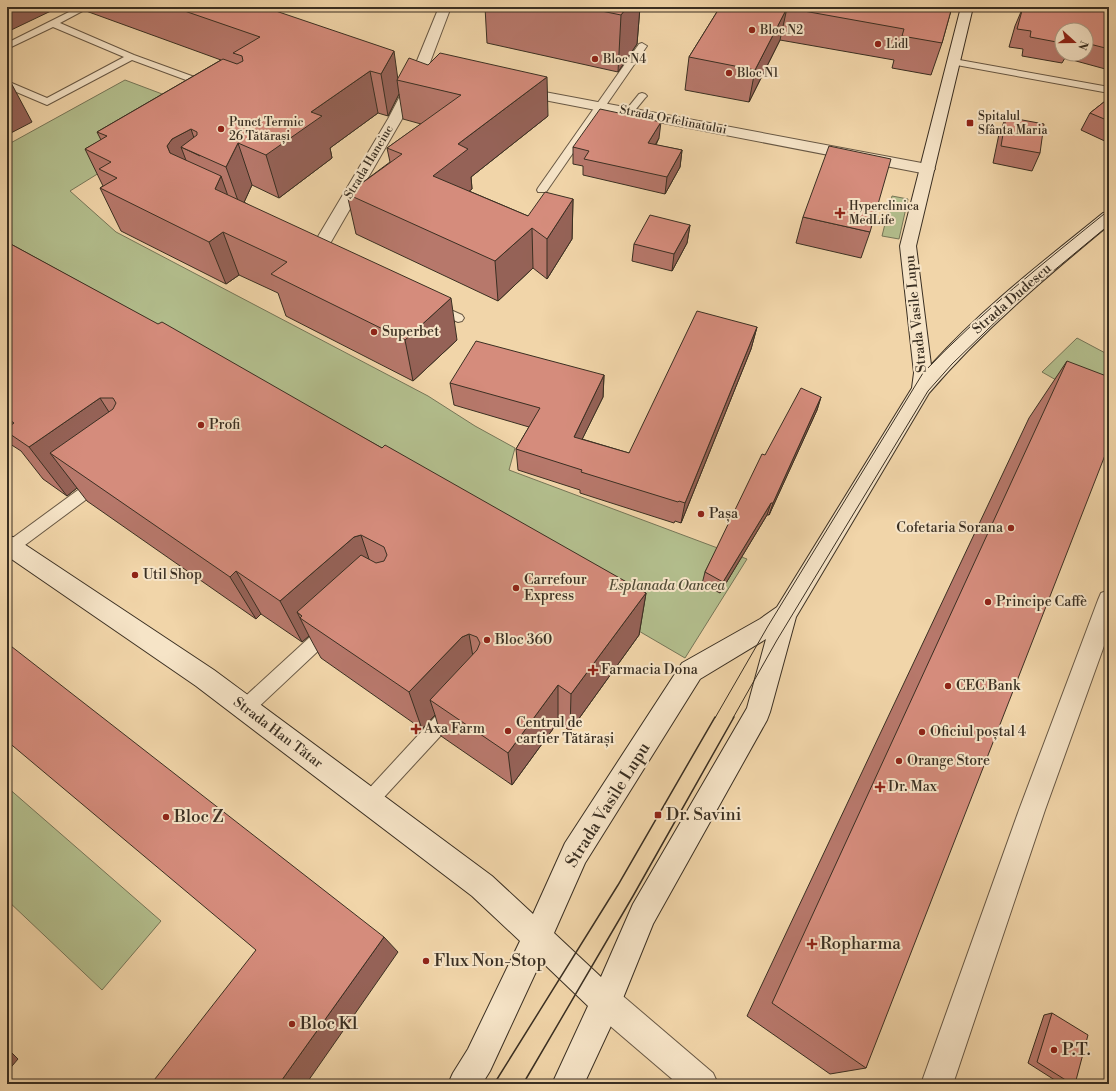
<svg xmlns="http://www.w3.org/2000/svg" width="1116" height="1091" viewBox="0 0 1116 1091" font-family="'Libre Bodoni',serif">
	<rect width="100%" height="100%" fill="#f1d5a9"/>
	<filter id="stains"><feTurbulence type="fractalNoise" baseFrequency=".005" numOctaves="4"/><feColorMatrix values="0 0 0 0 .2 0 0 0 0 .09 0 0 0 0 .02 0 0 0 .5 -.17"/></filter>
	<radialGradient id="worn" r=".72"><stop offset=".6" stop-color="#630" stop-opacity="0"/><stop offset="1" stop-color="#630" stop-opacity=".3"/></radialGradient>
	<!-- green -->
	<g fill="#b3be8d" stroke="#767658">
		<polygon points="125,80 202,109 70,191 116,232 428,396 475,426 515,448 509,470 747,559 685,658 394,488 7,271 7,145"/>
		<polygon points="892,196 908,199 899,239 882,236"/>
		<polygon points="1077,338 1109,355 1109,410 1042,372"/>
		<polygon points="7,787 161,921 102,990 7,900"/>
	</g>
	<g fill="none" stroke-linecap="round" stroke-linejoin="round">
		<defs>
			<g id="lane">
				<polygon points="79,7 90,7 60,23 134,55 211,83 213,85 211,87 205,87 132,60 47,105 7,88 7,81 47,98 124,57 53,27 7,49 7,43"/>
				<polygon points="642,43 647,46 546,192 538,192 537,190 538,188 639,44"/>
				<polygon points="954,59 1109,87 1109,93 951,64 949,62 951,60"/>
				<polygon points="642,93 645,94 647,96 645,98 632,114 626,114 624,112 626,110 639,94"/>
				<polygon points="435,303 462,315 464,318 462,321 458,322 431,310 429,307 431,304"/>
				<polygon points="98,477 103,479 105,483 103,487 17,551 12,553 7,552 7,542 93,479"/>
				<polygon points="328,624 334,626 336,631 334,636 251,714 245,716 239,714 237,708 239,702 322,626"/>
				<polygon points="451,704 457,706 459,712 457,718 375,807 369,810 363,807 360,801 363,795 445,706"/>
			</g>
			<g id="street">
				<polygon points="439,7 451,7 426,73 402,119 324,254 318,255 312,254 310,250 388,119 412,73"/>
				<polygon points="518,87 927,164 932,166 935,169 932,172 927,174 513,94 511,91 513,88"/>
				<polygon points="1109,590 1109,632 1045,810 953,1084 921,1084 1019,810 1098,600 1101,593"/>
				<polygon points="606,987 617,991 713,1073 718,1084 678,1084 595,1013 591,1002 595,991"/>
			</g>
			<path id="secondary" d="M961 7H973L916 246 931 365C982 308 1044 261 1103 213L1109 212V225C1045 278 983 330 929 393L796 617 770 712 767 720 653 924 617 1013 584 1084H552L588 1006 541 961 490 1071 482 1084H448L453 1073 468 1049 520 941 472 896 196 686 7 556V535L15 538 214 670 492 876 533 914 565 843 682 663 760 619 777 607 912 388 914 373 900 246ZM766 639 747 708 633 904 601 977 554 933 585 863 700 679Z"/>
		</defs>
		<!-- lane casing -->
		<use href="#lane" stroke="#685844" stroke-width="2"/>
		<!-- street casing -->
		<use href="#street" stroke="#685844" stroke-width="2"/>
		<!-- secondary casing -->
		<use href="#secondary" stroke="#3a2f22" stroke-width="2"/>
		<!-- lane -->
		<use href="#lane" fill="#f6e4c7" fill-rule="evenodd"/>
		<!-- street -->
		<use href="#street" fill="#f6e4c7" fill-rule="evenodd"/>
		<!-- secondary -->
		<use href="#secondary" fill="#f6e4c7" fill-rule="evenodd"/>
		<!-- tram-far1 -->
		<g stroke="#3a2f22" stroke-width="1">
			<path d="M715 718 768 626 923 373C980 313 1045 262 1109 210"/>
			<polyline points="733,718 777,640 928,391 952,364 1017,301 1109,225"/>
		</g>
		<!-- tram -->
		<g stroke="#3a2f22" stroke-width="1.5">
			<polyline points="494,1084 618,885 715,717"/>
			<polyline points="523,1084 633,896 734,717"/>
		</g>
	</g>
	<!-- wall -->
	<g fill="#b7786b" stroke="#3a2f22" fill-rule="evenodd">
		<polygon points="85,7 264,7 398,79 548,116 471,177 472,189 469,191 528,216 573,199 572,239 547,279 533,268 498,301 356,234 347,194 390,162 387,148 421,124 403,119 399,94 388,116 378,113 330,148 332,158 279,198 252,185 244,202 457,340 413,381 286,316 278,293 239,275 226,284 121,231 100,188 103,186 85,149 101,140 97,132 221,60 86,11"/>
		<polygon points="485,7 640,7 637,44 618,72 487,43"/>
		<polygon points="720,7 952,7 942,43 931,75 892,68 894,60 780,40 749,102 685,90 689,57"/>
		<path d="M1023 7H1109V70L1065 58 1062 63 1022 56 1023 49 1009 47 1015 26ZM1062 30H1086V54H1062Z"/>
		<polygon points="1109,98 1109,143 1081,130 1090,113"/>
		<polygon points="1006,117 1040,153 1032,171 993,163 999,134"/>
		<polygon points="659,138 656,145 682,150 680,167 665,194 583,175 583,166 573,164 573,147"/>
		<polygon points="803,217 870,232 861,258 796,243"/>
		<polygon points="690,225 687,243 672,271 632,261 634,244"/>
		<polygon points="7,242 646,593 639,635 570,731 558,722 512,785 441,736 435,715 422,729 321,658 309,636 302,642 261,614 256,619 87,501 77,488 67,496 43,479 21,451 7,442"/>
		<polygon points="757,327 751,349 681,523 675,521 674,523 580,493 580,490 518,470 516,449 529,427 454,405 450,383 604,375 603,397 582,439 629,453"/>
		<polygon points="1067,361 866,1068 830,1074 747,1016 1029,418"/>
		<polygon points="821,397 817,410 769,515 767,515 720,593 702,584 705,572 765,455"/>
		<polygon points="1052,1013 1075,1084 1061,1084 1028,1063 1044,1015"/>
	</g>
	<!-- shaded-wall -->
	<g fill="#956257" stroke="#3a2f22">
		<polygon points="7,7 51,7 53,10 7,32"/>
		<polygon points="627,7 640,7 637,44 618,72 621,15"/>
		<polygon points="787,8 780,40 749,102 755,70"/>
		<polygon points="394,51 398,80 397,80 399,94 388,116 381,74"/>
		<polygon points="370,71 378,113 330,148 332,158 279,198 266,155 311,112"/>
		<polygon points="547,77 548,116 471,177 472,189 438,216 433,176 458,144"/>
		<polygon points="9,79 32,122 7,135 7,80"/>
		<polygon points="661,122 659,138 647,159 648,143"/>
		<polygon points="191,129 200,156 181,147 193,179 184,188 167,146 172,139"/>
		<polygon points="238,143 252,185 241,209 226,167"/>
		<polygon points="682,150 680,167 665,194 667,177"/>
		<polygon points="221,176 236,219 215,189"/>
		<polygon points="573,199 572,239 547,279 547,239"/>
		<polygon points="690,225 687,243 672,271 674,254"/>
		<polygon points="532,228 533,268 498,301 495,261"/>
		<polygon points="223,232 239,275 226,284 209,242"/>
		<polygon points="451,298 457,340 413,381 405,340"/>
		<polygon points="757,327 751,349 681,523 685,503"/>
		<polygon points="604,375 603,397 573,458 574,437"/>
		<polygon points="821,397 817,410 769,515 773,503"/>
		<polygon points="100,398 132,448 50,453 77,488 67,496 29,447"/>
		<polygon points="771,503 767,515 720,593 723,582"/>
		<polygon points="361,535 376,580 302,616 297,612 309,636 302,642 280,601 354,537"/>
		<polygon points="236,571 261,614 256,619 230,577"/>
		<polygon points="646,593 639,635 570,731 571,694"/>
		<polygon points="469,634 476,674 430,700 435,715 422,729 409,692 462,637"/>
		<polygon points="558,685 558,722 512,785 508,753"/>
		<polygon points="384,937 398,952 306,1084 279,1084"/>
		<polygon points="7,1048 18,1059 7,1072"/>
	</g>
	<!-- building -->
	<g fill="#d58c7c" stroke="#3a2f22">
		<polygon points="173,7 264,7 394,51 381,74 370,71 311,112 322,116 266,155 238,143 226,167 181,147 197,135 197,132 191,129 172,139 167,146 170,153 221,176 215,189 451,298 405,340 271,274 287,262 223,232 209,242 100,188 117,178 99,169 111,162 85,149 107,136 97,132 223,59 237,64 243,61 242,56 233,53 260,37"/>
		<polygon points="582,7 627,7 621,15"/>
		<polygon points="720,7 952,7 942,43 902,36 904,29 787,8 755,70 689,57"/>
		<polygon points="1023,7 1109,7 1109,49 1086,43 1086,30 1062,30 1062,43 1030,37 1031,31 1017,29"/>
		<polygon points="440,53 547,77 458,144 468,149 433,176 528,216 545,192 573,199 547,239 532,228 495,261 347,194 402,154 387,148 461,95 397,80 409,58 428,65"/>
		<polygon points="1109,98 1109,121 1090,113"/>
		<polygon points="600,109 661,122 648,143 682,150 667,177 584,159 589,151 573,147"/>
		<polygon points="1006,117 1044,124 1040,153 1001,146"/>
		<polygon points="829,146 891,159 870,232 803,217"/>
		<polygon points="650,215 690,225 674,254 634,244"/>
		<polygon points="7,242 158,324 162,322 382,448 385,445 646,593 571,694 558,685 508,753 430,700 477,650 480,643 477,637 469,634 462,637 409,692 300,618 302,616 297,612 361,555 376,563 384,561 387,555 384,547 361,535 354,537 280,601 236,571 230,577 50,453 113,409 116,403 113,398 100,398 29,447 7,432 7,428 14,423 7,418"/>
		<polygon points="697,311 757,327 685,503 679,501 678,502 581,472 582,470 516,449 540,408 450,383 476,341 604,375 574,437 629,453"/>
		<polygon points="1067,361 1109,377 1109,445 866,1068 772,1003"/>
		<polygon points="801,388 821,397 773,503 771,503 723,582 705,572 762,454 765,455"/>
		<polygon points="7,643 384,937 279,1084 151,1084 256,950 7,741"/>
		<polygon points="1052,1013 1088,1035 1075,1084 1072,1084 1037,1062"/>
	</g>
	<!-- markers -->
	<g fill="#8f2418" stroke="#f6e4c7" stroke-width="1.5">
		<circle cx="752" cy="30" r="4"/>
		<circle cx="878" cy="44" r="4"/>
		<circle cx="595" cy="59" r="4"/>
		<circle cx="729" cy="73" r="4"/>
		<rect x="966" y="119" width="8" height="8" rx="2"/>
		<circle cx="221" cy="129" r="4"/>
		<path d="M838 207h4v4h4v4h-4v4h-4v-4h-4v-4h4z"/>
		<circle cx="374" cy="332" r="4"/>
		<circle cx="201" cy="425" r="4"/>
		<circle cx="701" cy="514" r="4"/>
		<circle cx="1011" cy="528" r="4"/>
		<circle cx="135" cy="575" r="4"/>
		<circle cx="516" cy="588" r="4"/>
		<circle cx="988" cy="602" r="4"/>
		<circle cx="487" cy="640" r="4"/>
		<path d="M591 664h4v4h4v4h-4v4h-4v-4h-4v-4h4z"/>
		<circle cx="948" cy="686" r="4"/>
		<path d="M414 723h4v4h4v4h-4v4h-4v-4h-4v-4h4z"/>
		<circle cx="508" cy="731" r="4"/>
		<circle cx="922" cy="732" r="4"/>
		<circle cx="899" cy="761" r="4"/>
		<path d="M878 781h4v4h4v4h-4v4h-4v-4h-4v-4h4z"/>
		<rect x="654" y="811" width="8" height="8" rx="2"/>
		<circle cx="166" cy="817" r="4"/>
		<path d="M810 938h4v4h4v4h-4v4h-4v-4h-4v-4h4z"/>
		<circle cx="426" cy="961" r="4"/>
		<circle cx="292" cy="1024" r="4"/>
		<circle cx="1054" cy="1050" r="4"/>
	</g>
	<g text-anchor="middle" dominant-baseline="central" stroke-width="4" stroke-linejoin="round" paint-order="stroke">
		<!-- far-poi labels -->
		<g font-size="12" fill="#3a2f22" stroke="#f6e4c7" text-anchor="start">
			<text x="760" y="30">Bloc N2</text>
			<text x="886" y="44">Lidl</text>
			<text x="603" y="59">Bloc N4</text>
			<text x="737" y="73">Bloc N1</text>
			<text x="978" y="116">Spitalul<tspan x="978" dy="14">Sfânta Maria</tspan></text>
			<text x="229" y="122">Punct Termic<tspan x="229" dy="14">26 Tătărași</tspan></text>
			<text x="849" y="206">Hyperclinica<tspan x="849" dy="14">MedLife</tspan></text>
		</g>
		<!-- far-street labels -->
		<g font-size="12" fill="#3a2f22" stroke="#f6e4c7">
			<text transform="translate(673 120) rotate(11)">Strada Orfelinatului</text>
			<text transform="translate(369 162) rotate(-59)">Strada Hanciuc</text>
		</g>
		<!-- street labels -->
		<g font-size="14" fill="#3a2f22" stroke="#f6e4c7">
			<text transform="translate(1012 299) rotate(-41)">Strada Dudescu</text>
			<text transform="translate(916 314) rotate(-96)">Strada Vasile Lupu</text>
			<text transform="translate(278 733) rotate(37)">Strada Han Tătar</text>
		</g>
		<!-- poi labels -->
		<g font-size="14" fill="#3a2f22" stroke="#f6e4c7" text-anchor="start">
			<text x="382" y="332">Superbet</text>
			<text x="209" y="425">Profi</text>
			<text x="709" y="514">Pașa</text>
			<text x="1003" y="528" text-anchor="end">Cofetaria Sorana</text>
			<text x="143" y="575">Util Shop</text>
			<text x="524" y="580">Carrefour<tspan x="524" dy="16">Express</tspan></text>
			<text x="996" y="602">Principe Caffè</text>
			<text x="495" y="640">Bloc 360</text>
			<text x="601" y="670">Farmacia Dona</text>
			<text x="956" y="686">CEC Bank</text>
			<text x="516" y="723">Centrul de<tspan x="516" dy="16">cartier Tătărași</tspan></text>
			<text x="424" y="729">Axa Farm</text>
			<text x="930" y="732">Oficiul poștal 4</text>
			<text x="907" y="761">Orange Store</text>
			<text x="888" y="787">Dr. Max</text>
		</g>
		<!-- park labels -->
		<g font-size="14" font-style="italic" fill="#524c37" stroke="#f6e4c7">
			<text x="667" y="586">Esplanada Oancea</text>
		</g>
		<!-- near-street labels -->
		<g font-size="17" fill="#3a2f22" stroke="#f6e4c7">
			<text transform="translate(608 805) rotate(-58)">Strada Vasile Lupu</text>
		</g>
		<!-- near-poi labels -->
		<g font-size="17" fill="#3a2f22" stroke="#f6e4c7" text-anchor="start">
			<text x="666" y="815">Dr. Savini</text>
			<text x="174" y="817">Bloc Z</text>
			<text x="820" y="944">Ropharma</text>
			<text x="434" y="961">Flux Non-Stop</text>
			<text x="300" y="1024">Bloc K1</text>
			<text x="1062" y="1050">P.T.</text>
		</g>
	</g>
	<!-- margin -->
	<rect width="1116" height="1091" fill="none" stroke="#f1d5a9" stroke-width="24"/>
	<rect x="8" y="8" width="1100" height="1075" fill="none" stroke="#3a2f22" stroke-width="2"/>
	<rect x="12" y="12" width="1092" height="1067" fill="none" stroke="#3a2f22"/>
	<!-- north arrow -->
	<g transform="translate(1074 42) rotate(111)"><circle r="19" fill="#f6e4c7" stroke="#ab9c85"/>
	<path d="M0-3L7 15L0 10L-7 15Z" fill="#8f2418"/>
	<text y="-6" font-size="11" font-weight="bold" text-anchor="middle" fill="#3a2f22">N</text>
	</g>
	<rect width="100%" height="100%" filter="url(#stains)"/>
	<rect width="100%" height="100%" fill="url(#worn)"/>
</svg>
